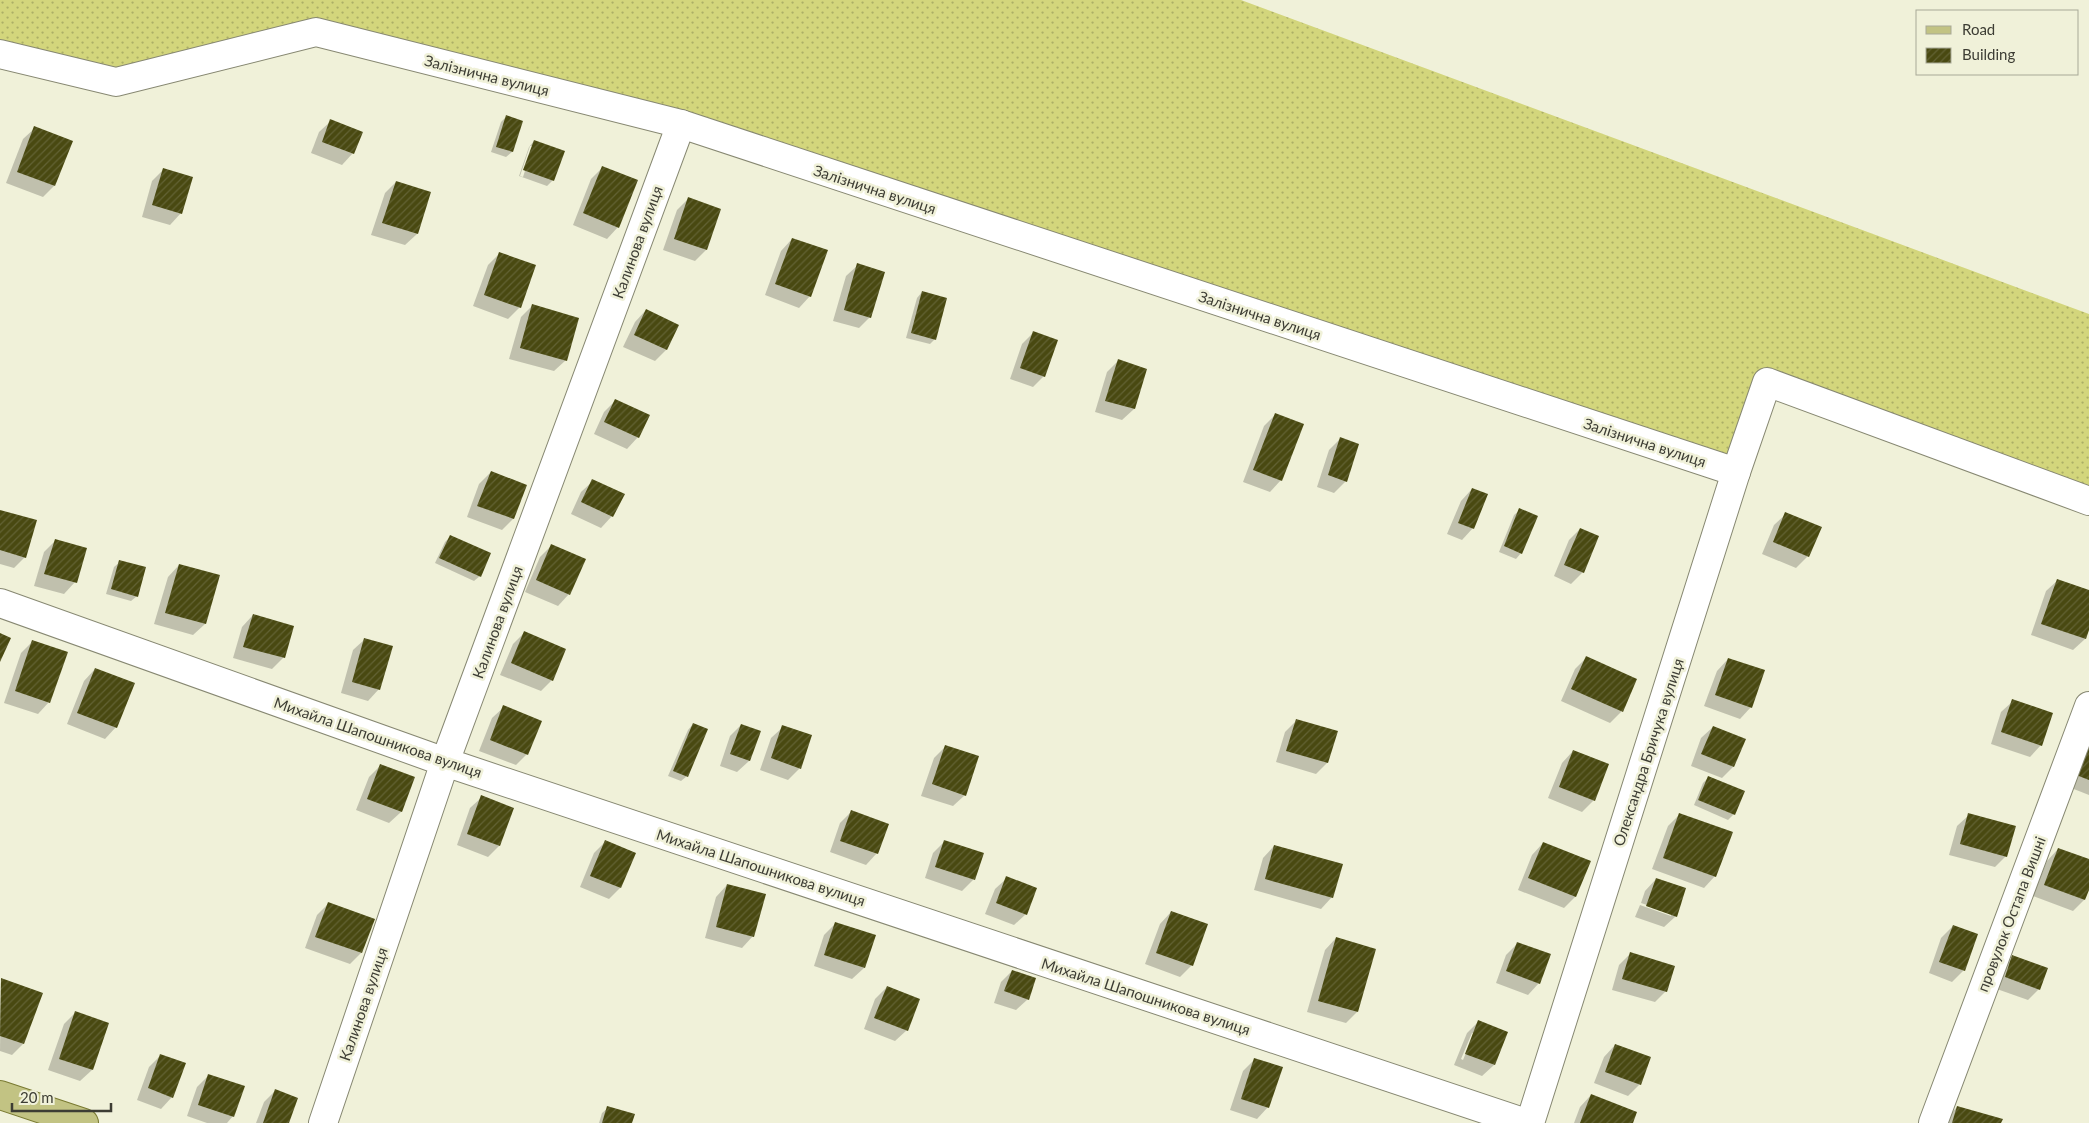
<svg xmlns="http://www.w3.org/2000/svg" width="2089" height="1123" viewBox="0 0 2089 1123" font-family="Lato,sans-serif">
	<defs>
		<pattern id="grass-dots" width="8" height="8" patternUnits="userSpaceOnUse" patternTransform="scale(1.25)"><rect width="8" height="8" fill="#d3d67c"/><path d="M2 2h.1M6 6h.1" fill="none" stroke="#acaf66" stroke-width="1.8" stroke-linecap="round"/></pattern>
		<pattern id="building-hatch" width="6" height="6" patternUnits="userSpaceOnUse" patternTransform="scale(1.25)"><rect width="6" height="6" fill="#494911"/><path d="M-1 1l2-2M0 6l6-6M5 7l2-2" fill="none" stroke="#626234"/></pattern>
	</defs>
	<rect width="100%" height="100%" fill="#f0f1d9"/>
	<!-- grass -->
	<polygon fill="url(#grass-dots)" points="0,0 1241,0 2089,314 2089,501 1767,382 1736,472 681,124 317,32 116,82 0,54"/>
	<!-- shadow -->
	<g fill="#0003" fill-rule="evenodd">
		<polygon points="507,116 522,121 512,152 506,157 491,152 501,122"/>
		<polygon points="331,121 353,153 342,165 311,153 319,132"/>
		<polygon points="35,128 54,186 43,197 6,183 23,139"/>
		<path d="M534 141 553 180 547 186 519 176 529 147ZM530 146H533L523 177 520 176Z"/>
		<polygon points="603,167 618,227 607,239 573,225 591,179"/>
		<polygon points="164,169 181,213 170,225 142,217 152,181"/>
		<polygon points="396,182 430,193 417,234 405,245 371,235 385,193"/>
		<polygon points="688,199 706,250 695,261 663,250 677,210"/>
		<polygon points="792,239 810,296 799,308 765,295 781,251"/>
		<polygon points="499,254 520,307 508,319 473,306 488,265"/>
		<polygon points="858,265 870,317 859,328 833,321 846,276"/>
		<polygon points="922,292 935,339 930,344 906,338 917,298"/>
		<polygon points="533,305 566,360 554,371 509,359 521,317"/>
		<polygon points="646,310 678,325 666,350 655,361 623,347 635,322"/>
		<polygon points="1033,333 1044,376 1033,387 1010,379 1022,344"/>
		<polygon points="1118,361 1146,369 1134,409 1122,420 1095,412 1107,372"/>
		<polygon points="615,401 638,437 627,449 594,434 604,412"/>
		<polygon points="1275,415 1281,480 1270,492 1243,482 1264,426"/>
		<polygon points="1340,439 1346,481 1334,493 1317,487 1329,450"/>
		<polygon points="491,472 526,486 513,519 502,530 467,517 479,484"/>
		<polygon points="593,481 612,516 601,528 571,514 581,492"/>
		<polygon points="1472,489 1473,528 1462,540 1447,534 1461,501"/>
		<polygon points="1520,510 1521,553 1516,559 1499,552 1514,515"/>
		<polygon points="0,511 25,557 14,568 0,564"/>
		<polygon points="1786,514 1808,556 1796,568 1762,554 1774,525"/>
		<polygon points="1580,529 1583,572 1571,584 1554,576 1569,540"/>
		<polygon points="450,537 480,576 474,581 435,563 445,542"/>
		<polygon points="55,541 75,582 64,594 34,586 44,552"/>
		<polygon points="551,546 569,594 558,606 525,592 540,557"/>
		<polygon points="120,562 137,596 131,601 106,594 114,567"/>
		<polygon points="179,565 205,624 193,635 154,624 168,577"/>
		<polygon points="2058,580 2089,591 2089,627 2085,639 2073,650 2031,635 2046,591"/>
		<polygon points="253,615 292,626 283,658 272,669 233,658 242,627"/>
		<polygon points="524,633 552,680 541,691 500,675 513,644"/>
		<polygon points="365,639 379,689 368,701 341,693 353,650"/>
		<polygon points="32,642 49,702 38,714 4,703 21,653"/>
		<polygon points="1586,658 1635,680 1621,712 1610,723 1561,701 1575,669"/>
		<polygon points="1728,659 1751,707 1740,719 1704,706 1717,671"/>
		<polygon points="95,669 116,727 105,739 67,724 84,681"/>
		<polygon points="2013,701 2041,745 2030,757 1991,744 2001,712"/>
		<polygon points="504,707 527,754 516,765 479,751 492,718"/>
		<polygon points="1296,721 1336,732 1327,763 1316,774 1276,762 1285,732"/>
		<polygon points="693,724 687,776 681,781 668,776 688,730"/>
		<polygon points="741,725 759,731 749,761 737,772 720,766 730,736"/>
		<polygon points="783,727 800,768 788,780 760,770 771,738"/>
		<polygon points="1713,727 1733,767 1722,778 1691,766 1701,738"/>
		<polygon points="2089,738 2089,795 2061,784"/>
		<polygon points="945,747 965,795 953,806 921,796 934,758"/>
		<polygon points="1573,751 1594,800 1582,812 1548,798 1562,763"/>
		<polygon points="380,766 413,778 401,812 389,823 356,810 369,777"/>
		<polygon points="1708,778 1734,814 1728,820 1694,805 1703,783"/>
		<polygon points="482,797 499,846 488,857 457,845 470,808"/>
		<polygon points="851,812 877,853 866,865 830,852 840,823"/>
		<polygon points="1680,814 1715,876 1704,888 1652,869 1668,826"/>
		<polygon points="1969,815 2006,856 1995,867 1949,855 1957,826"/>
		<polygon points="606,841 635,853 620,888 609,899 580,887 594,853"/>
		<polygon points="945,841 974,879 962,891 925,878 933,853"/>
		<polygon points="1543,843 1589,861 1575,897 1564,908 1518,890 1532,855"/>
		<polygon points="1274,846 1332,897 1321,909 1254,890 1263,858"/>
		<polygon points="2058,849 2089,861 2089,886 2084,900 2073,911 2033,896 2047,861"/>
		<polygon points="1007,878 1026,914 1014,925 985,914 995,889"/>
		<polygon points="1656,879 1676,916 1664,927 1635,917 1640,905 1671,916 1671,913 1641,903 1645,891"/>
		<polygon points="727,885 753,936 742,948 705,938 716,897"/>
		<polygon points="328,904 373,920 361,953 350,964 305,948 317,915"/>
		<polygon points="1171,912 1192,965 1180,977 1145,964 1160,924"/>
		<polygon points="836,923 864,968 852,979 814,966 824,935"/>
		<polygon points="1953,926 1964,970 1952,982 1929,973 1941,938"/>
		<polygon points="1336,938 1357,1012 1346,1023 1307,1012 1325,950"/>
		<polygon points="1518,943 1539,983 1528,995 1496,983 1506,955"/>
		<polygon points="1630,954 1666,991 1655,1002 1612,990 1619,965"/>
		<polygon points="2013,957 2039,989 2028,1000 1994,988 2001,968"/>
		<polygon points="1012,971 1028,999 1016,1010 994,1003 1001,982"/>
		<polygon points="1,980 23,1044 12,1055 0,1051"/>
		<polygon points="887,987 907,1030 895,1041 864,1029 875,999"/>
		<polygon points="75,1013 92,1070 80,1081 48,1070 64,1024"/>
		<path d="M1479 1021 1506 1032 1494 1065 1482 1076 1454 1065 1467 1033ZM1472 1033H1474L1463 1060 1461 1059Z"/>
		<polygon points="1615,1045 1640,1084 1628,1096 1594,1083 1604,1057"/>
		<polygon points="160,1056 172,1097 161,1109 137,1100 149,1067"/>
		<polygon points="1255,1059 1268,1107 1257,1119 1230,1110 1243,1071"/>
		<polygon points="209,1075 233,1116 227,1123 207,1123 187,1116 197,1087"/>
		<polygon points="275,1091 288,1123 256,1123 264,1102"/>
		<polygon points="1591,1095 1632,1123 1574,1123 1580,1107"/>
		<polygon points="1957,1107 2000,1123 1945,1123 1946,1119"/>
		<polygon points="608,1108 631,1123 599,1123 602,1113"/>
	</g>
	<!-- building -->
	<g fill="url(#building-hatch)">
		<polygon points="506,115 523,121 513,152 496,147"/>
		<polygon points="330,119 363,132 354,154 322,142"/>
		<polygon points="34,126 73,141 55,186 17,172"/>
		<polygon points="534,140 565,151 554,181 523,170"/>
		<polygon points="602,166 638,180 619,228 583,213"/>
		<polygon points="163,168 193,177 182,214 152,205"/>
		<polygon points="396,181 431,192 418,234 382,223"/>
		<polygon points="688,197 721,209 707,250 674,239"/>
		<polygon points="792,238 828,250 811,297 775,284"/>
		<polygon points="499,252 536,265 521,308 484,295"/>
		<polygon points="857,263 885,272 871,318 844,310"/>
		<polygon points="922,291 947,298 936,340 911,333"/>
		<polygon points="532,304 579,318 567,361 520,348"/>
		<polygon points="646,309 679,325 667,350 634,335"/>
		<polygon points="1033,331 1058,340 1045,377 1020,368"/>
		<polygon points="1118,359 1147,369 1135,409 1105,401"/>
		<polygon points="615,399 650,415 639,438 604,422"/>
		<polygon points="1275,413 1304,424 1282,481 1253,470"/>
		<polygon points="1340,437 1359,444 1347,482 1328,475"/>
		<polygon points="491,471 527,485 514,519 477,506"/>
		<polygon points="592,479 625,494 613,517 581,502"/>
		<polygon points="1472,488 1488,494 1474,529 1458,523"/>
		<polygon points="1519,508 1538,516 1522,554 1504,546"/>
		<polygon points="0,510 37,520 26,558 0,550"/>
		<polygon points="1785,512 1822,527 1809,557 1773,542"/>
		<polygon points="1580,528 1599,536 1584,573 1564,565"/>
		<polygon points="450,535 491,553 481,577 439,558"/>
		<polygon points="55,539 87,548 77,583 44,574"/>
		<polygon points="551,544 586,559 570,595 536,580"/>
		<polygon points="119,560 146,567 138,597 111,589"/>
		<polygon points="179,564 220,575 206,624 165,613"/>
		<polygon points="2057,579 2089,590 2089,630 2086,639 2041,624"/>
		<polygon points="253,614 294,626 285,658 243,647"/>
		<polygon points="524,631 566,649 553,681 511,663"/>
		<polygon points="0,633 11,638 0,662"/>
		<polygon points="364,638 393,646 380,690 352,682"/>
		<polygon points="32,640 68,652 50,703 15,691"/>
		<polygon points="1586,656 1637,679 1623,712 1571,689"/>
		<polygon points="1728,658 1765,670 1752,708 1715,695"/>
		<polygon points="95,668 135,683 117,728 77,713"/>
		<polygon points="2012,699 2053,713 2042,746 2001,732"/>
		<polygon points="503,705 542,721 528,755 490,740"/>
		<polygon points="1296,719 1338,731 1328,763 1286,751"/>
		<polygon points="693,723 708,729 688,777 673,771"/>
		<polygon points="741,724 761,731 750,761 730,754"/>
		<polygon points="782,725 812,735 801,769 771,758"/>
		<polygon points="1713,726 1746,739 1734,767 1701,754"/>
		<polygon points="2089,737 2089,780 2071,773"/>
		<polygon points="945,745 979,756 966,796 932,784"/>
		<polygon points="1573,750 1609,764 1595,801 1559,787"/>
		<polygon points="380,764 415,777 402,812 367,799"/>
		<polygon points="1708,776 1745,791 1735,815 1698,800"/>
		<polygon points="481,795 514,808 500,846 467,834"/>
		<polygon points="851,810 889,824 878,854 840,841"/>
		<polygon points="1679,813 1733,832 1716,877 1663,858"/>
		<polygon points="1968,813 2016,826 2007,857 1960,844"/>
		<polygon points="605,840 636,853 621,888 590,876"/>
		<polygon points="944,840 984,853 975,880 935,867"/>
		<polygon points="1543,842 1591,861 1576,897 1528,878"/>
		<polygon points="1274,845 1343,864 1333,898 1265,879"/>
		<polygon points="2058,848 2089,859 2089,890 2085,900 2044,885"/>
		<polygon points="1006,876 1037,888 1027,915 996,903"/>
		<polygon points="1656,878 1686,888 1677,917 1646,906"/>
		<polygon points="727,884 766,894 754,937 716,927"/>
		<polygon points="328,902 375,919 362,953 315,937"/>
		<polygon points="1171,911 1208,924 1193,966 1156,953"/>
		<polygon points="835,922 876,935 865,968 824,955"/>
		<polygon points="1953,925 1978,934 1965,971 1939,962"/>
		<polygon points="1336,937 1376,949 1358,1012 1318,1001"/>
		<polygon points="1517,942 1551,954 1540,984 1506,971"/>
		<polygon points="1630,952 1675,966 1667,992 1622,979"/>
		<polygon points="2012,955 2048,968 2040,990 2005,977"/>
		<polygon points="1012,970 1036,978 1029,1000 1004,991"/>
		<polygon points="1,978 43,993 24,1044 0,1036"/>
		<polygon points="887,986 920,999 908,1031 874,1018"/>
		<polygon points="75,1011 109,1023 93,1070 59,1059"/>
		<polygon points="1478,1020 1508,1032 1495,1065 1465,1054"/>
		<polygon points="1615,1044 1651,1057 1641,1085 1605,1072"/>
		<polygon points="160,1054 186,1063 173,1098 148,1088"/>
		<polygon points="1254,1058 1283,1067 1269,1108 1241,1099"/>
		<polygon points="208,1074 245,1086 234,1117 198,1105"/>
		<polygon points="275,1089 298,1098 289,1123 263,1123"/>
		<polygon points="1591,1094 1637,1112 1633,1123 1580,1123"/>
		<polygon points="607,1106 635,1114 632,1123 602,1123"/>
		<polygon points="1957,1106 2003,1119 2001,1123 1952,1123"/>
	</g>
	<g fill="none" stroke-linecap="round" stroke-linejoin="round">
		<defs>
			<g id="minor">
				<polyline points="0,54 116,82 316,32 681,124 1736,472"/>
				<polyline points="0,603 445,762 1526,1123"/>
				<polyline points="323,1123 445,762 681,124"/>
				<polyline points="1530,1123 1736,472 1767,382 2089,501"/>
				<polyline points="1933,1123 2089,706"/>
			</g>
			<polyline id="major" points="0,1095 84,1123"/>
		</defs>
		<!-- minor casing -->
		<use href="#minor" stroke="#878872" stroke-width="30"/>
		<!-- major casing -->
		<use href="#major" stroke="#797a31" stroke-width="30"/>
		<!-- minor -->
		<use href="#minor" stroke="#fff" stroke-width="28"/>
		<!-- major -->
		<use href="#major" stroke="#c2c383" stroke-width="28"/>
	</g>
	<g text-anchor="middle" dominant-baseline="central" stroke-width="5" stroke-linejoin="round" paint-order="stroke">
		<!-- street labels -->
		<g font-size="15" fill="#3d3d34" stroke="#f0f1d9">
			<text transform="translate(487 75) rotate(14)">Залізнична вулиця</text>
			<text transform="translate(875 189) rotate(18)">Залізнична вулиця</text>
			<text transform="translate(637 242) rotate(-70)">Калинова вулиця</text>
			<text transform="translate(1260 315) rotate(18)">Залізнична вулиця</text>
			<text transform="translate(1645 442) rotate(18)">Залізнична вулиця</text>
			<text transform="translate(497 622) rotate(-70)">Калинова вулиця</text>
			<text transform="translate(378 737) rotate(19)">Михайла Шапошникова вулиця</text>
			<text transform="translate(1648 752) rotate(-72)">Олександра Бричука вулиця</text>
			<text transform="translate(761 867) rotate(18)">Михайла Шапошникова вулиця</text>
			<text transform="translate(2011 914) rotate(-69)">провулок Остапа Вишні</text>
			<text transform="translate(1146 996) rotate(18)">Михайла Шапошникова вулиця</text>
			<text transform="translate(363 1004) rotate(-71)">Калинова вулиця</text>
		</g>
	</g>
	<!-- legend -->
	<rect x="1916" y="10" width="162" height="65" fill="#f0f1d9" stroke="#a8a997"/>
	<rect x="1926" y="26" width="25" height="8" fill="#c2c383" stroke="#a8a997"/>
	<text x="1962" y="35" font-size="15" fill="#3d3d34">Road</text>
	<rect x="1926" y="48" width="25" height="15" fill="url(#building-hatch)" stroke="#a8a997"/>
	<text x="1962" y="60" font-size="15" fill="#3d3d34">Building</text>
	<!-- scale -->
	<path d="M12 1103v8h99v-8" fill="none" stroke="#3d3d34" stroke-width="2.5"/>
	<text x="20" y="1103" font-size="15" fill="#3d3d34" stroke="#f0f1d9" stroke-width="4" paint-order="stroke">20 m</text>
</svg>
